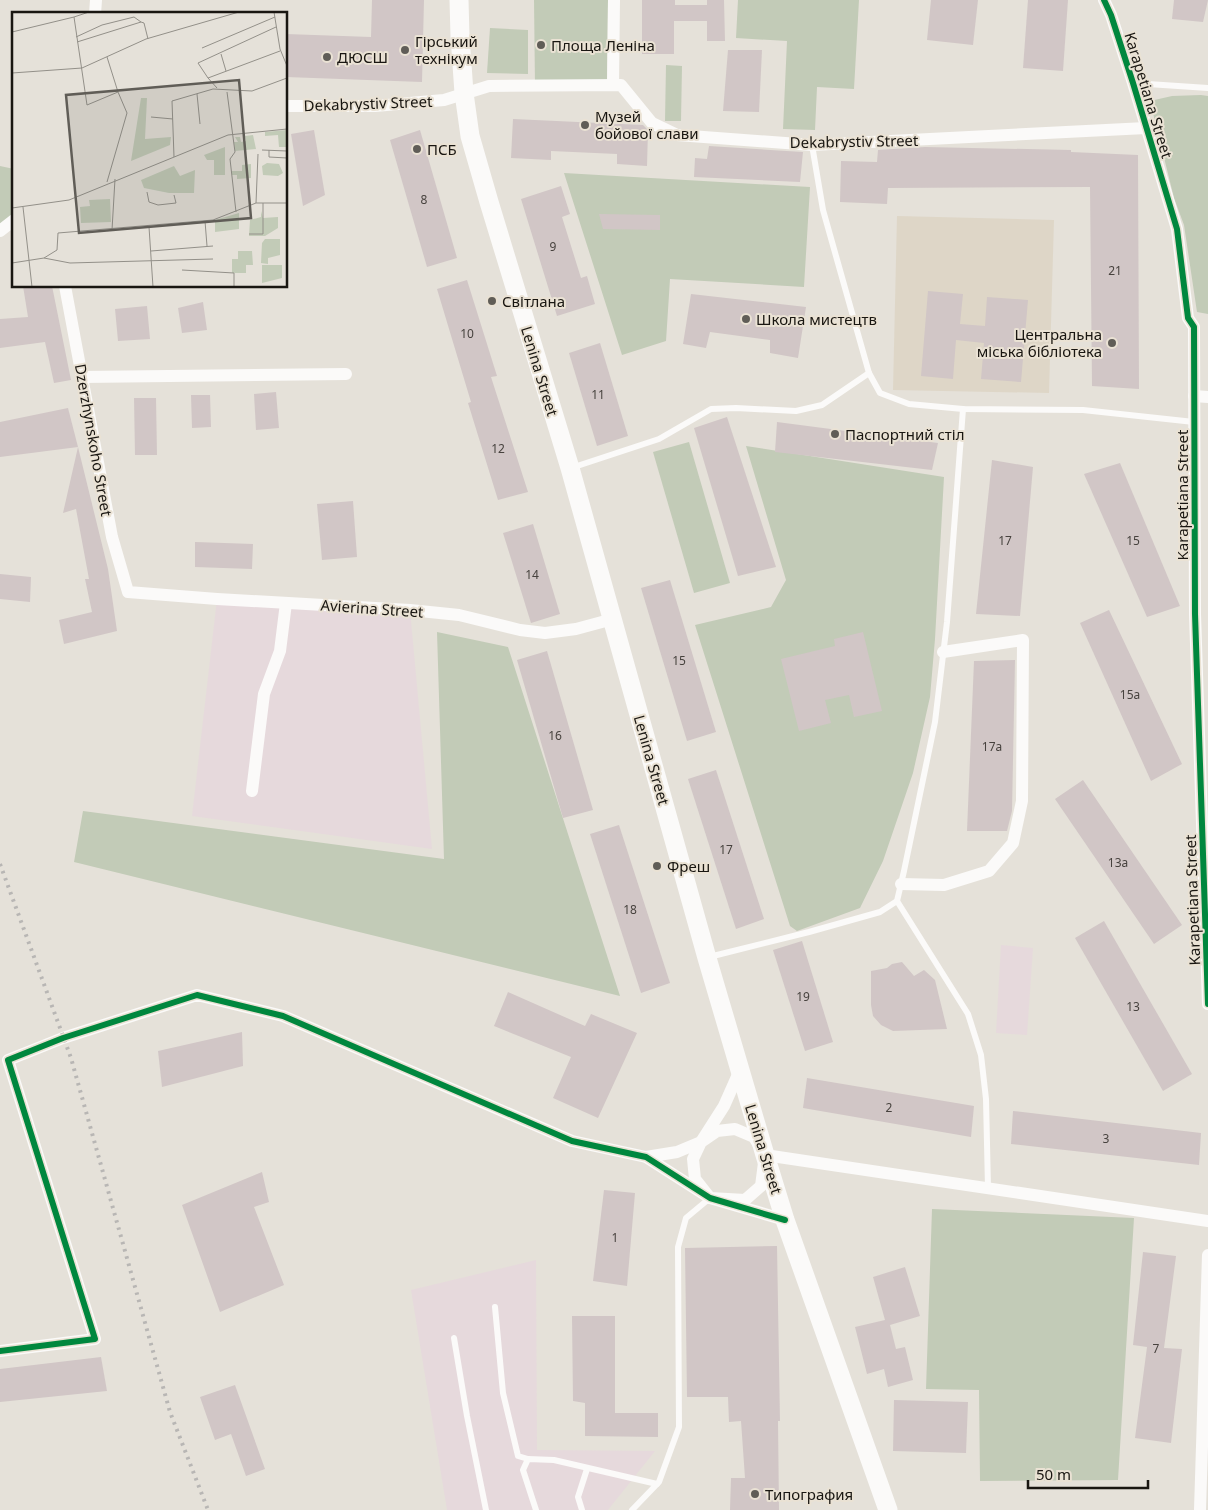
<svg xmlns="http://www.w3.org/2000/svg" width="1208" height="1510" viewBox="0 0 1208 1510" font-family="'Noto Sans',sans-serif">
	<rect width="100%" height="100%" fill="#e5e1d9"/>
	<!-- industrial -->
	<g fill="#e6d9dc">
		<polygon points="217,599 410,610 432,849 192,816"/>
		<polygon points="1001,945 1033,948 1027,1035 996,1033"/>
		<polygon points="536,1260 537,1450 655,1451 608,1510 447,1510 411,1290"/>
	</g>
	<!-- built -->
	<polygon fill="#ded6c7" points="897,216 1054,220 1049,393 893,390"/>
	<!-- green -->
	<g fill="#c2cbb7">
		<polygon points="534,0 608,0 607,85 535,86"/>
		<polygon points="738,0 859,0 854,89 817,87 815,130 783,129 787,41 736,38"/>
		<polygon points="490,28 528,30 528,74 487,73"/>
		<polygon points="666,65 682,66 681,121 665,121"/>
		<polygon points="1201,95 1208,96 1208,314 1197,312 1184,225 1174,198 1150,101 1172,96"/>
		<polygon points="0,166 14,169 14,214 0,225"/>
		<polygon points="564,173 810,187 804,287 670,279 666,341 622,355"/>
		<polygon points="689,442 730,583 694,593 653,452"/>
		<polygon points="746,446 944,477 935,639 930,697 913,773 883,861 860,908 797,931 790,926 695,625 771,607 786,580"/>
		<polygon points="437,632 508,647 620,996 74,862 83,811 444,859"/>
		<polygon points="932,1209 1134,1218 1118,1480 980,1481 979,1390 926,1389"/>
	</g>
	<!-- building -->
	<g fill="#d1c6c6">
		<polygon points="372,0 424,0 422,82 286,77 286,34 371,37"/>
		<polygon points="642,0 675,0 675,5 707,5 707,0 724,0 725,41 707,41 707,21 674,21 674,54 642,54"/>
		<polygon points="931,0 978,0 973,45 927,40"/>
		<polygon points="1028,0 1068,0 1063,71 1023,68"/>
		<polygon points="1174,0 1208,0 1203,22 1172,19"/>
		<polygon points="728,50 762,50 759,112 723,111"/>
		<polygon points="513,119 643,125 648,130 647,166 617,164 617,154 551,151 551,160 511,158"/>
		<polygon points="314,130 325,195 303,206 291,134"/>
		<polygon points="420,130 457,258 427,267 390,140"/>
		<polygon points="709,146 803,152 800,182 694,177 695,158 707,159"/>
		<polygon points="925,147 1071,150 1071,152 1138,155 1139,389 1092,386 1090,187 888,188 887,204 840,202 841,161 877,162 878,150"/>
		<polygon points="561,186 570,214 562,217 581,278 587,276 595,304 557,316 521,199"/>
		<polygon points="599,214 660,215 660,230 603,229"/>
		<polygon points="467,280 497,376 491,377 528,492 498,500 468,403 471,402 437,289"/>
		<polygon points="23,286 52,286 71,380 54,383 45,342 0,348 0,319 28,317"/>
		<polygon points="928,291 963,294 960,324 985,326 987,297 1028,300 1021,382 981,379 984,343 956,340 953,379 921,376"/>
		<polygon points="691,294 806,307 798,358 770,353 770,340 710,332 706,348 683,344"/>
		<polygon points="203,302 207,330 182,333 178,308"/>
		<polygon points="147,306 150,339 118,341 115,309"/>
		<polygon points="600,343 628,436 597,446 569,353"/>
		<polygon points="276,392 279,428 256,430 254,394"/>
		<polygon points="191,395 210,395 211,427 192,428"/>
		<polygon points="134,398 156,398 157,455 135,455"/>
		<polygon points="68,408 78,447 0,457 0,422"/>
		<polygon points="727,417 776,567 738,576 694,428"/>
		<polygon points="777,422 938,443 932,470 775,452"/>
		<polygon points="78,447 108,569 117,631 64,644 59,620 92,612 85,579 89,579 76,509 63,513"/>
		<polygon points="992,460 1033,467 1020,616 976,614"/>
		<polygon points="1120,463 1180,606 1147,617 1084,474"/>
		<polygon points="353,501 357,557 322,560 317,504"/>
		<polygon points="533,524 560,614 531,623 503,533"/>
		<polygon points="195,542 253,544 252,569 195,567"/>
		<polygon points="0,574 31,577 30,602 0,599"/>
		<polygon points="670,580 716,732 687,741 641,588"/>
		<polygon points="1109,610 1182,764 1151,781 1080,623"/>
		<polygon points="863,632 882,711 854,717 849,695 825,700 831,723 799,731 781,659 835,646 834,639"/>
		<polygon points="547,651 593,810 563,818 517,660"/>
		<polygon points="1015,660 1012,811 1007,831 967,831 974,661"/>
		<polygon points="716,770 764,919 736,929 688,779"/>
		<polygon points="1083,780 1182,925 1154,944 1055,799"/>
		<polygon points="619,825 670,983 641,993 590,834"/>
		<polygon points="1104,921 1192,1074 1163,1091 1075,938"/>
		<polygon points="802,941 833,1042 805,1051 773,950"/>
		<polygon points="902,962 914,976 924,970 935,980 947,1029 893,1031 881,1025 873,1016 871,1005 871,971 887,968 892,964"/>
		<polygon points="508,992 585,1026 591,1014 637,1033 598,1118 553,1098 571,1057 494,1026"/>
		<polygon points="242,1032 243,1066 162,1087 158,1051"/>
		<polygon points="807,1078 974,1106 971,1137 803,1108"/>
		<polygon points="1013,1111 1201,1133 1199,1165 1011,1144"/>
		<polygon points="262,1172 269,1202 254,1207 284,1285 220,1312 182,1205"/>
		<polygon points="604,1190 635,1193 627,1286 593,1281"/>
		<polygon points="777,1246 780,1421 778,1421 779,1510 730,1510 731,1478 745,1478 741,1421 729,1422 728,1397 687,1397 685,1248"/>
		<polygon points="1143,1252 1176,1256 1164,1348 1182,1349 1171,1443 1135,1438 1147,1347 1133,1345"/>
		<polygon points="905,1267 920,1316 890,1325 896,1349 905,1347 913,1380 888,1387 884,1369 867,1374 855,1327 885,1320 873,1277"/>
		<polygon points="572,1316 615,1316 615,1413 658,1413 658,1437 585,1436 585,1403 573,1401"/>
		<polygon points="101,1357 107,1391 0,1402 0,1369"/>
		<polygon points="235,1385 265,1469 246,1476 231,1434 215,1440 200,1397"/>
		<polygon points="894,1400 968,1402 966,1453 893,1451"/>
	</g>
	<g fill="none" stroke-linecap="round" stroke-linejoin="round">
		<!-- lane -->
		<g stroke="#fbfaf9" stroke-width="6">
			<polyline points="1133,83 1208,88"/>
			<polyline points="812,145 823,210 869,373 880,393 909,404 963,409 1083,410 1194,422"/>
			<polyline points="571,468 659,439 711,409 736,408 796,411 822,405 869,373"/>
			<polyline points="897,901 968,1014 981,1055 986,1099 988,1188"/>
			<polyline points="709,957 809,932 880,912 897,901 904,871 935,722 947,622 963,409"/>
			<polyline points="495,1307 503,1393 518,1456 528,1459"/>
			<polyline points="454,1338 467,1416 486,1510"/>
			<polyline points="536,1510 523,1470 528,1459 554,1460 657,1484"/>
			<polyline points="582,1510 578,1497 587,1469"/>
			<polyline points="632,1510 659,1482 679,1427 678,1247 686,1218 710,1198"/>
		</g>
		<!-- street -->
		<g stroke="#fbfaf9" stroke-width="12">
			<polyline points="1104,0 1111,15 1133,83 1177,229 1188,318 1194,327 1195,614 1208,1004"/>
			<polyline points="95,14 96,0"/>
			<polyline points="613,85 614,0"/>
			<polyline points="286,106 375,106 444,100 489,86 621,85 652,123 677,135 812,145 1146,128"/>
			<polyline points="0,231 14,220"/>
			<polyline points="65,286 112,537 128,592 217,599 410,610 459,615 520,630 545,633 576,629 613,619"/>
			<polyline points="82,377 346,374"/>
			<polyline points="1194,396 1208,397"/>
			<polyline points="252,791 264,694 280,651 286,603"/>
			<polyline points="901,884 944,885 989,871 1013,843 1022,801 1023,640 943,652"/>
			<polygon points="735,1129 754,1137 765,1155 761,1186 745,1200 710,1198 695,1179 693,1159 701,1142 717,1131"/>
			<polyline points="765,1155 1208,1221"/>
			<polyline points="646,1157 677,1152 701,1142 724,1106 740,1070"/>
			<polyline points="0,1351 95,1339 8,1060 63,1038 197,995 283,1016 572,1141 646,1157 710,1198 785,1220"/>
			<polyline points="1200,1510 1208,1255"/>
		</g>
		<!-- secondary -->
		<polyline stroke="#fbfaf9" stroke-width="19" points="459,0 460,36 464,93 470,136 489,202 570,468 707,958 765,1155 785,1220 888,1510"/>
		<!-- rail -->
		<polyline stroke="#b8b6b4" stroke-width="4" stroke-dasharray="2.5 5" stroke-linecap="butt" points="0,864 71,1058 170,1412 208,1510"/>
		<defs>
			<g id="cycleway">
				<polyline points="1104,0 1111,15 1133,83 1177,229 1188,318 1194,327 1195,614 1208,1004"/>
				<polyline points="0,1351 95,1339 8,1060 63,1038 197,995 283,1016 572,1141 646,1157 710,1198 785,1220"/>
			</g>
		</defs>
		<!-- cycleway casing -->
		<use href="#cycleway" stroke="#eae2d4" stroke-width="9"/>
		<!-- cycleway -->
		<use href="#cycleway" stroke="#00873e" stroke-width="6"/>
	</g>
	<!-- markers -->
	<g fill="#605d57" stroke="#eae2d4" stroke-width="2">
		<circle cx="541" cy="45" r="5"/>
		<circle cx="405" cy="50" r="5"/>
		<circle cx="327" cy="57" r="5"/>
		<circle cx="585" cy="125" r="5"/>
		<circle cx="417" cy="149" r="5"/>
		<circle cx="492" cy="301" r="5"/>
		<circle cx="746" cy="319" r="5"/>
		<circle cx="1112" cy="343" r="5"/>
		<circle cx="835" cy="434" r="5"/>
		<circle cx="657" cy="866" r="5"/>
		<circle cx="755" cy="1494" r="5"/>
	</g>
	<g text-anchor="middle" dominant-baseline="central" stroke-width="4" stroke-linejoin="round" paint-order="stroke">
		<!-- number labels -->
		<g font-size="12" fill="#47423e">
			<text x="424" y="199">8</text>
			<text x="553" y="246">9</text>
			<text x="1115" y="270">21</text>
			<text x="467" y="333">10</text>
			<text x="598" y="394">11</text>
			<text x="498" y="448">12</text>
			<text x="1005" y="540">17</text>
			<text x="1133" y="540">15</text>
			<text x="532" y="574">14</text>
			<text x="679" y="660">15</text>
			<text x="1130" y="694">15а</text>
			<text x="555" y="735">16</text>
			<text x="992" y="746">17а</text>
			<text x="726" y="849">17</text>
			<text x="1118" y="862">13а</text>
			<text x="630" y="909">18</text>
			<text x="803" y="996">19</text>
			<text x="1133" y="1006">13</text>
			<text x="889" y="1107">2</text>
			<text x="1106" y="1138">3</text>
			<text x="615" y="1237">1</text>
			<text x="1156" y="1348">7</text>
		</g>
		<!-- poi labels -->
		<g font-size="15" fill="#191611" stroke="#eae2d4" text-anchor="start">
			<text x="415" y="41">Гірський<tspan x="415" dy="17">технікум</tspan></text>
			<text x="551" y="45">Площа Леніна</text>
			<text x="337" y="57">ДЮСШ</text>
			<text x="595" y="116">Музей<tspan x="595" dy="17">бойової слави</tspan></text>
			<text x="427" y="149">ПСБ</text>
			<text x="502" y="301">Світлана</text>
			<text x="756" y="319">Школа мистецтв</text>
			<text x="1102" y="334" text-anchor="end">Центральна<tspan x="1102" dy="17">міська бібліотека</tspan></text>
			<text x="845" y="434">Паспортний стіл</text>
			<text x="667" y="866">Фреш</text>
			<text x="765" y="1494">Типография</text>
		</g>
		<!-- street labels -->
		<g font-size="15" fill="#191611" stroke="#eae2d4">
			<text transform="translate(1149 95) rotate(73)">Karapetiana Street</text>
			<text transform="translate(368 103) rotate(-2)">Dekabrystiv Street</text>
			<text transform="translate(854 141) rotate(-1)">Dekabrystiv Street</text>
			<text transform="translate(540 371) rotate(73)">Lenina Street</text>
			<text transform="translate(94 440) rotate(80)">Dzerzhynskoho Street</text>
			<text transform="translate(1182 495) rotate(-90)">Karapetiana Street</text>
			<text transform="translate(372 608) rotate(4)">Avierina Street</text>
			<text transform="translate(652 760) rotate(74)">Lenina Street</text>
			<text transform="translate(1192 900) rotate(-92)">Karapetiana Street</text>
			<text transform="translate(764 1149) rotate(73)">Lenina Street</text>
		</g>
	</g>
	<!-- overview -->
	<g transform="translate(12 12)">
		<rect width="275" height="275" fill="#e5e1d9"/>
		<path d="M129 86H135L133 127 159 125 158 133 119 149ZM275 118V135H267L266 123 253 124V120ZM241 123 244 137 223 139 222 130H226L223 125H228L229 130 234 129 233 124ZM213 135V163H202V148H195L192 143ZM255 151 267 152 271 161 266 164 251 163 250 154ZM239 152V166L225 167V163H220V159H230V153ZM162 154 168 164 183 158 182 181H157L132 176 129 168ZM98 187 99 210 69 211 68 195 78 194 77 188ZM249 199 251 206 266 205V216L253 224H237L238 208 249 205ZM227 201V217L203 220V208ZM253 227H268V243L256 246V252L249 251 250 231ZM226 239H240L241 253H234V261H220V247H226ZM250 253H270V266L250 271Z" fill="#c2cbb7"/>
		<path fill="none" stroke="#939089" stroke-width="1" d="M262 0 268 37 275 54M62 5 77 0M0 20 62 5 75 93 106 80 115 101 95 170M64 25 90 13 122 5 129 10M65 30 129 10 132 11 136 27M190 36 263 5M209 42 214 59M95 45 106 80M0 61 70 56 134 27 227 0M196 66 186 51 264 15M205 76 196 66 268 39M215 80 223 140 218 147 224 200M185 82 188 112M139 105 161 107M250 138 275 139M257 138V145L275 146M162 145 160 89 201 77 240 79 275 66M135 180 137 190 146 193 164 191 162 183M244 191 246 142M11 195 20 275M0 196 57 188 216 123 275 117M193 209 195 234M137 215 141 275M100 218 103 167M237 222H251V191M139 239 201 234M32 246 58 251 201 247M0 251 32 246 45 238 46 221 201 208 244 191H275M170 258 222 261V275"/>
		<path fill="#605d57" fill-opacity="0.15" stroke="#605d57" stroke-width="2.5" d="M227 68 239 206 67 221 54 83Z"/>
		<rect width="275" height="275" fill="none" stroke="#191611" stroke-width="2.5"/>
	</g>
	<!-- scale -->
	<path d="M1028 1480v8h120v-8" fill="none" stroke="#191611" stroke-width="2.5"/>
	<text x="1036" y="1480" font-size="15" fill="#191611" stroke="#eae2d4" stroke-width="4" paint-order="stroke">50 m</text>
</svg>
